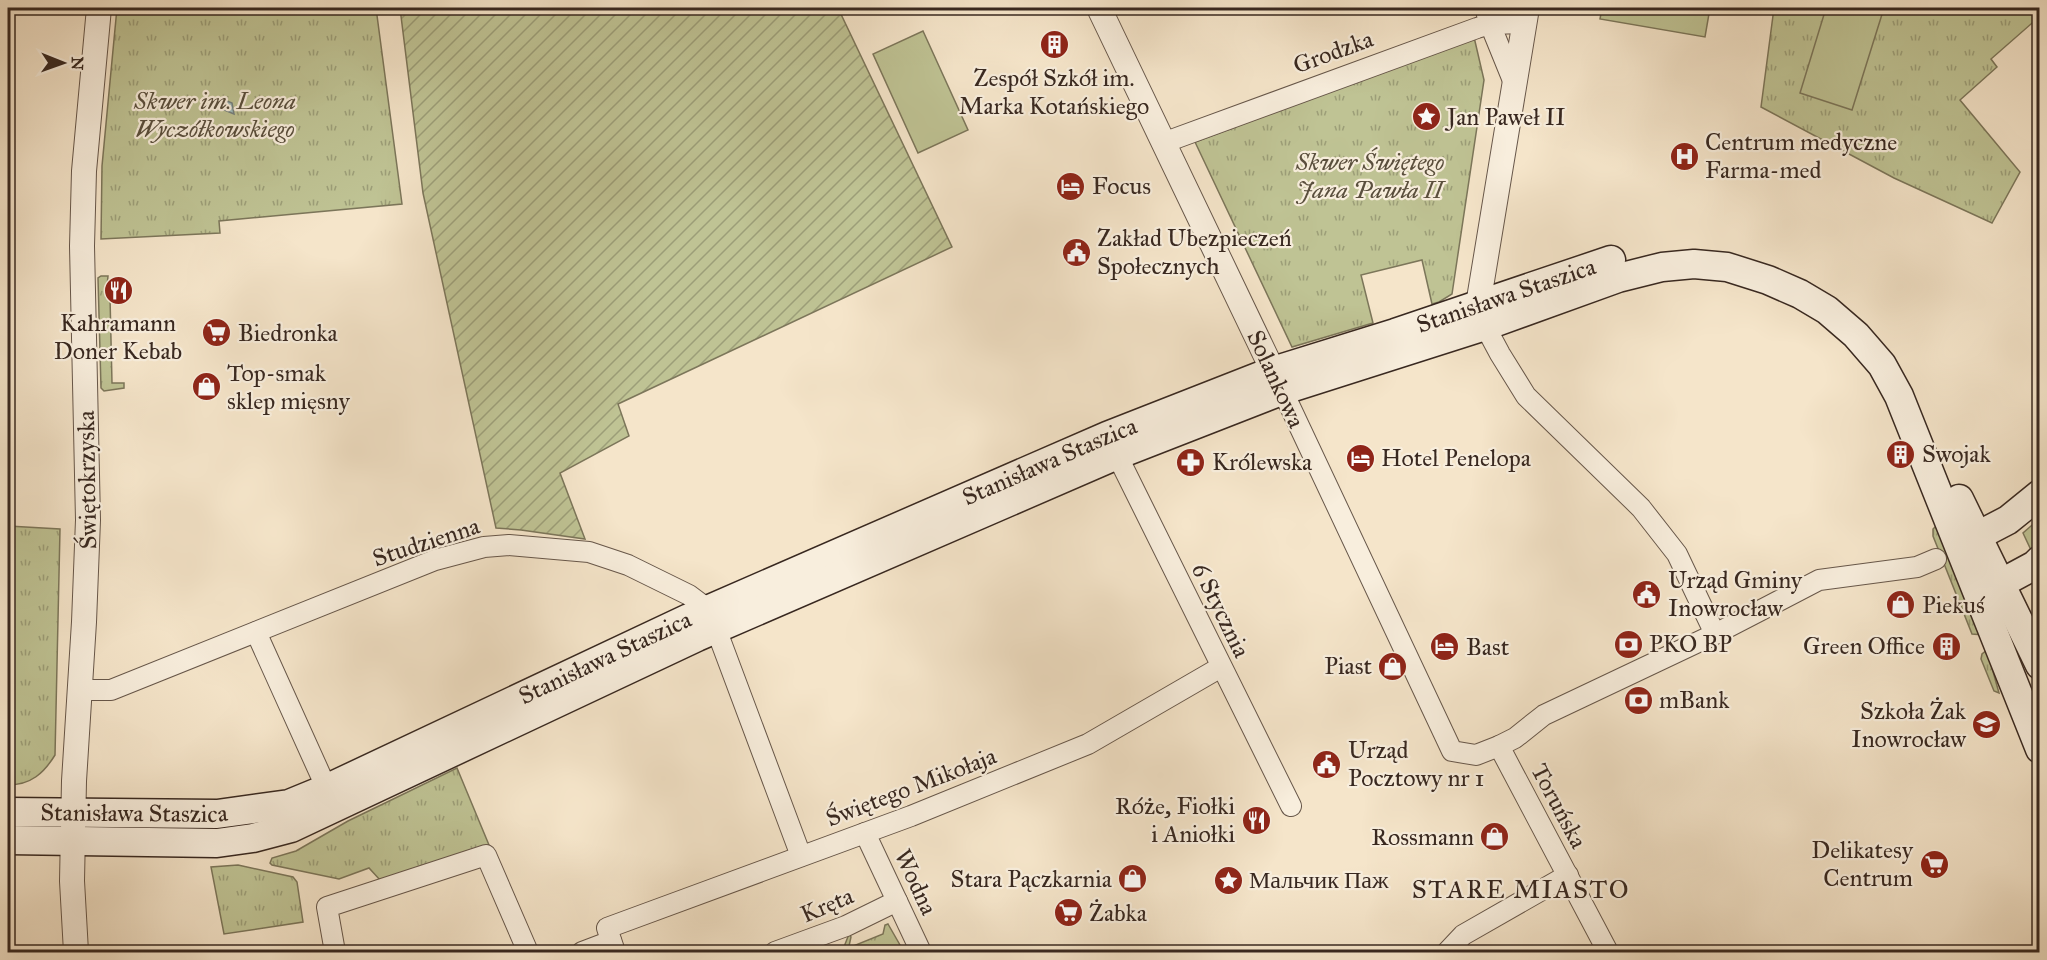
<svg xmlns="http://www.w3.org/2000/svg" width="2047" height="960" viewBox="0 0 2047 960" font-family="'IM FELL Great Primer',serif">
	<defs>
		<pattern id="grass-tufts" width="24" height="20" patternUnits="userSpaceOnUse" patternTransform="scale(1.5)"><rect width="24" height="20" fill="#bfc394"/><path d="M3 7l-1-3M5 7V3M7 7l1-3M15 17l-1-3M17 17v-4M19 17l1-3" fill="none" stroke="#9c9e78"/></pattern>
		<pattern id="garden-furrows" width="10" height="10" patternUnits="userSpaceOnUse" patternTransform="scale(1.5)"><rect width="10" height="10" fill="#bfc394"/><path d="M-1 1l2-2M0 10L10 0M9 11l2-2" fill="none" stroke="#9c9e78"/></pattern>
		<pattern id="water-ripples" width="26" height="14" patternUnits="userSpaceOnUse" patternTransform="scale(1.5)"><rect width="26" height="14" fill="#9fbdbe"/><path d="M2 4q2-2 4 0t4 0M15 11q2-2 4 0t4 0" fill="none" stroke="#839a9a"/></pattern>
	</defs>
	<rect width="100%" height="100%" fill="#f5e5ca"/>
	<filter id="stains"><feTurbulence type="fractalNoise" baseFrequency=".00333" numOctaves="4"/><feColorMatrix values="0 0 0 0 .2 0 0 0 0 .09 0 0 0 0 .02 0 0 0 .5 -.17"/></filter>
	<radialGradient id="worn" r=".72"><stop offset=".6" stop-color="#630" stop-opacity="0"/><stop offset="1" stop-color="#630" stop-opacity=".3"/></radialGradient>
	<!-- grass -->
	<g fill="url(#grass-tufts)" stroke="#7c765a" stroke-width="1.5">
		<polygon points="117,8 376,8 402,204 219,221 220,233 101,239 102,166"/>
		<polygon points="1774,8 2039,8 2039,17 1991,59 1997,67 1960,100 2020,172 1992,223 1894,178 1761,107"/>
		<polygon points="1474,37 1484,80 1452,294 1439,302 1432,304 1422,260 1361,275 1373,323 1292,347 1195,142"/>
		<polygon points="101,276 108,276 106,297 110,297 112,383 124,383 124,388 104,391 101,388 98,278"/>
		<polygon points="2039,519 2039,544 2031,550 2023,533"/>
		<polygon points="1939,523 1983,635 1972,634 1933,536 1933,529"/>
		<path d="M8 526 60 529 55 755C44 773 31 785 8 785Z"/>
		<polygon points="1987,650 1999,693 1994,691 1981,659 1982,654"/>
		<polygon points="457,768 489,845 380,880 369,868 339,879 272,865 270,863 272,858 296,851 348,821"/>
		<polygon points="238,865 293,877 297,882 303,922 224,934 211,867"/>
		<polygon points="888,924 904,952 842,952 849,934 851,937 849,946 851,947 883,934 885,925"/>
	</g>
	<!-- garden -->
	<polygon fill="url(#garden-furrows)" stroke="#7c765a" stroke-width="1.5" points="400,8 838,8 952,247 618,404 629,436 560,473 585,539 521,530 496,528 423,193"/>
	<!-- pitch -->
	<g fill="#bfc394" stroke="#7c765a" stroke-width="1.5">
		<polygon points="1602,8 1710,8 1705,37 1600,19"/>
		<polygon points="1826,8 1884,8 1852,110 1800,93"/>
		<polygon points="923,31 968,130 918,153 873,54"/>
	</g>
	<!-- water -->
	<polygon fill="url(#water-ripples)" stroke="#76817f" stroke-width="1.5" points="220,98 232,103 234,114 217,107 215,100"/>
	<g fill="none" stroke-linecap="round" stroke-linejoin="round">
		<defs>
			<g id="minor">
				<polyline points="1485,8 1490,24 1514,83"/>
				<polyline points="1163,143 1477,28 1490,24 1524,23"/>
				<polyline points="1485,326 1500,354 1526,396 1641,508 1677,554 1715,634"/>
				<polyline points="1277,379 1452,751 1476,755 1499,746 1515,738 1544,715 1715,634 1819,580 1917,567 1936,559"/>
				<polyline points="1112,445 1291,806"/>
				<polyline points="256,632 321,776"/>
				<polyline points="80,690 111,690 435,560 484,547 509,545 589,552 628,565 689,595 709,610 801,856"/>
				<polyline points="1499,746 1608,952"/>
				<polyline points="865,833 921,952"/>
				<polyline points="335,952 327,907 486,855 528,952"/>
				<polyline points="582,952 611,941"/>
				<polyline points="615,952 607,928 911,816 1088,744 1221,667"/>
				<polyline points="775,952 846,926 897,901"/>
				<polyline points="1447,952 1463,935 1568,875"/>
			</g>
			<g id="tertiary">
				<polyline points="1099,8 1273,371"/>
				<polyline points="1483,321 1478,305 1527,8"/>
				<polyline points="76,952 72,881 74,781 84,622 88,520 82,246 84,171 99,8"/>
			</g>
			<g id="secondary">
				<polyline points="1959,499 2040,665"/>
				<polyline points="1960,545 2008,520 2040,494"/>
				<polyline points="1985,592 2035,565 2040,560"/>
				<path id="s1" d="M8 812 217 814 289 804 328 788 689 618 1107 436 1273 371 1395 333 1611 260"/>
				<polyline points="8,840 217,843 253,838 291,828 697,637 1117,455 1281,391 1485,326 1618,278 1662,267 1694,264 1727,267 1768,280 1800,294 1827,310 1856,335 1882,365 1899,396 2040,749"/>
			</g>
		</defs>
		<!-- minor casing -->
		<use href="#minor" stroke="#67574a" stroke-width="22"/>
		<!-- tertiary casing -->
		<use href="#tertiary" stroke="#67574a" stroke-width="26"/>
		<!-- secondary casing -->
		<use href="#secondary" stroke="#382820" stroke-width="31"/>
		<!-- minor -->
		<use href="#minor" stroke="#f8eedd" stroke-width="20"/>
		<!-- tertiary -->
		<use href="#tertiary" stroke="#f8eedd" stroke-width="24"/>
		<!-- secondary -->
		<use href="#secondary" stroke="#f8eedd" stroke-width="28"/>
	</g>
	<!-- icons -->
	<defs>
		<symbol id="building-disc" viewBox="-11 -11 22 22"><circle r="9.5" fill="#8f2418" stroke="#f8eedd"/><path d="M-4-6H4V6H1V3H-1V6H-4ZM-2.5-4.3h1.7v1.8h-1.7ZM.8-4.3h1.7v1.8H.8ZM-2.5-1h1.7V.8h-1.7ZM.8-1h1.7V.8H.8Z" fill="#fff"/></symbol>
		<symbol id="sight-disc" viewBox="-11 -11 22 22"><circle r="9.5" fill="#8f2418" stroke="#f8eedd"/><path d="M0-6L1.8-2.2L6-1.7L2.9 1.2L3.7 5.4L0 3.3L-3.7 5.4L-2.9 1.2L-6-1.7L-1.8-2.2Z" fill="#fff"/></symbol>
		<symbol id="hospital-disc" viewBox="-11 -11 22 22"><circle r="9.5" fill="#8f2418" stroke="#f8eedd"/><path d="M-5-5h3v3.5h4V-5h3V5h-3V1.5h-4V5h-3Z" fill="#fff"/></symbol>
		<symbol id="hotel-disc" viewBox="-11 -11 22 22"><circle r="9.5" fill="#8f2418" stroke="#f8eedd"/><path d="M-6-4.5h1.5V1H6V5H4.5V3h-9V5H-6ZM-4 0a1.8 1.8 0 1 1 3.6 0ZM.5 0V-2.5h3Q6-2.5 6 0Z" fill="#fff"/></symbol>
		<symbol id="civic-disc" viewBox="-11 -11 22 22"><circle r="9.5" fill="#8f2418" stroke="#f8eedd"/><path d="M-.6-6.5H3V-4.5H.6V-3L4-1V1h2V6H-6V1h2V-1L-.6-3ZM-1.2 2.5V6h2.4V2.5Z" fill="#fff"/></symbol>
		<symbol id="restaurant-disc" viewBox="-11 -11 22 22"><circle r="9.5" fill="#8f2418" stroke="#f8eedd"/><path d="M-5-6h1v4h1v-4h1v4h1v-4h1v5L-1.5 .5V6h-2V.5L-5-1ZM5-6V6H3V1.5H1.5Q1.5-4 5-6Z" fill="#fff"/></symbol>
		<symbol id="supermarket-disc" viewBox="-11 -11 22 22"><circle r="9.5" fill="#8f2418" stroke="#f8eedd"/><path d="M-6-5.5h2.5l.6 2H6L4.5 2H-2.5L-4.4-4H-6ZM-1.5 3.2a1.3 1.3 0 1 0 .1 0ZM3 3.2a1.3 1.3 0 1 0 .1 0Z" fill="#fff"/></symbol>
		<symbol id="shop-disc" viewBox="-11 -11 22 22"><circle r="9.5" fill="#8f2418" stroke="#f8eedd"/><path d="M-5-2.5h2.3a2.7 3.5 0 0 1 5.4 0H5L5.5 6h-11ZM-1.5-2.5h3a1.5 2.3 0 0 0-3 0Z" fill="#fff"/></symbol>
		<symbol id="pharmacy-disc" viewBox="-11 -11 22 22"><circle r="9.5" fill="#8f2418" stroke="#f8eedd"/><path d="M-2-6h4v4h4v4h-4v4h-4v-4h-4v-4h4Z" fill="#fff"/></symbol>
		<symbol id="bank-disc" viewBox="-11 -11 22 22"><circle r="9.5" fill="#8f2418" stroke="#f8eedd"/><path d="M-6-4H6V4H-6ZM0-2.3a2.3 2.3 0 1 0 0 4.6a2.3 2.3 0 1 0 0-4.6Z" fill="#fff"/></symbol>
		<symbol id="school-disc" viewBox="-11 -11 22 22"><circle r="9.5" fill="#8f2418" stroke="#f8eedd"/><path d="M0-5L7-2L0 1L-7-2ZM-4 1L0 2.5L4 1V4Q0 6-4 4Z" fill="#fff"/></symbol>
	</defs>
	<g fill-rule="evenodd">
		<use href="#building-disc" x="1038" y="28" width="33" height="33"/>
		<use href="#sight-disc" x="1410" y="100" width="33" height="33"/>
		<use href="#hospital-disc" x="1668" y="140" width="33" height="33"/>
		<use href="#hotel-disc" x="1054" y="170" width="33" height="33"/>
		<use href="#civic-disc" x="1060" y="236" width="33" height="33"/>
		<use href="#restaurant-disc" x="102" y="274" width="33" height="33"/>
		<use href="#supermarket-disc" x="200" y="316" width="33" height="33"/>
		<use href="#shop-disc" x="190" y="370" width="33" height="33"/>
		<use href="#building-disc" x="1884" y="438" width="33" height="33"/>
		<use href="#hotel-disc" x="1344" y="442" width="33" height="33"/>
		<use href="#pharmacy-disc" x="1174" y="446" width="33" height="33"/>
		<use href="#civic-disc" x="1630" y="578" width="33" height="33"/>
		<use href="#shop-disc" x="1884" y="588" width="33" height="33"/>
		<use href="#bank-disc" x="1612" y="628" width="33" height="33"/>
		<use href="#building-disc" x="1930" y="630" width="33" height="33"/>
		<use href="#hotel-disc" x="1428" y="630" width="33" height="33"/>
		<use href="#shop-disc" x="1376" y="650" width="33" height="33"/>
		<use href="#bank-disc" x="1622" y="684" width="33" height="33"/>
		<use href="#school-disc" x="1970" y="708" width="33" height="33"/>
		<use href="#civic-disc" x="1310" y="748" width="33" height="33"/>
		<use href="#restaurant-disc" x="1240" y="804" width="33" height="33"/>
		<use href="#shop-disc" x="1478" y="820" width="33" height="33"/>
		<use href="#supermarket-disc" x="1918" y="848" width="33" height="33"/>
		<use href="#shop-disc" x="1116" y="862" width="33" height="33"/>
		<use href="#sight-disc" x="1212" y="864" width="33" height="33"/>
		<use href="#supermarket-disc" x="1052" y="896" width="33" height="33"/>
	</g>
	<g text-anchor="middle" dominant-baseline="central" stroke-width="4.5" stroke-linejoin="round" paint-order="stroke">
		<!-- street labels -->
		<g font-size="24" fill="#382820" stroke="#f8eedd">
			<text transform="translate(1333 52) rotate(-20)">Grodzka</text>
			<text stroke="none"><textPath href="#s1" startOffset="1602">Stanisława Staszica</textPath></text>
			<text transform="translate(1276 379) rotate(65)">Solankowa</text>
			<text stroke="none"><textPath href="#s1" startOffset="1116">Stanisława Staszica</textPath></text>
			<text transform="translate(87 480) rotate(-91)">Świętokrzyska</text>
			<text transform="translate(426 542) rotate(-18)">Studzienna</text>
			<text transform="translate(1221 610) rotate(64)">6 Stycznia</text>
			<text stroke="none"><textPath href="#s1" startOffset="630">Stanisława Staszica</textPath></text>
			<text transform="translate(911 787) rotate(-21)">Świętego Mikołaja</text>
			<text transform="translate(1559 806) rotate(62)">Toruńska</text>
			<text stroke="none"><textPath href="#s1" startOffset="126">Stanisława Staszica</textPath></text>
			<text transform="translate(916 882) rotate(65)">Wodna</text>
			<text transform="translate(827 905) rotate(-23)">Kręta</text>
		</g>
		<!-- poi labels -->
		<g font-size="24" fill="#382820" stroke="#f8eedd" text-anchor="start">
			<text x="1054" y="78" text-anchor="middle">Zespół Szkół im.<tspan x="1054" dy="28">Marka Kotańskiego</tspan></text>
			<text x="1447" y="117">Jan Paweł II</text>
			<text x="1705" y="142">Centrum medyczne<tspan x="1705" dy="28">Farma-med</tspan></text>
			<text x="1092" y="186">Focus</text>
			<text x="1097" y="238">Zakład Ubezpieczeń<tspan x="1097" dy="28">Społecznych</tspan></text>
			<text x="118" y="323" text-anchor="middle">Kahramann<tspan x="118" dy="28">Doner Kebab</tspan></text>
			<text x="238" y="333">Biedronka</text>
			<text x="227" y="373">Top-smak<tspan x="227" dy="28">sklep mięsny</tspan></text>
			<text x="1922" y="454">Swojak</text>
			<text x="1381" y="458">Hotel Penelopa</text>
			<text x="1212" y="462">Królewska</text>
			<text x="1668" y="580">Urząd Gminy<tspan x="1668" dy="28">Inowrocław</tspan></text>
			<text x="1922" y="605">Piekuś</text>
			<text x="1649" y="644">PKO BP</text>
			<text x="1925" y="646" text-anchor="end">Green Office</text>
			<text x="1466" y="647">Bast</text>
			<text x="1372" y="666" text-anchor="end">Piast</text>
			<text x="1659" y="700">mBank</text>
			<text x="1966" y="711" text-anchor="end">Szkoła Żak<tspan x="1966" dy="28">Inowrocław</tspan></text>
			<text x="1348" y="750">Urząd<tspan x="1348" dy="28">Pocztowy nr 1</tspan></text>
			<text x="1235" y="806" text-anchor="end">Róże, Fiołki<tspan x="1235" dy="28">i Aniołki</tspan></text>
			<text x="1474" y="837" text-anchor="end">Rossmann</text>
			<text x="1913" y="850" text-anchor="end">Delikatesy<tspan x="1913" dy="28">Centrum</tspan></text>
			<text x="1112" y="879" text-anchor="end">Stara Pączkarnia</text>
			<text x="1249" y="880">Мальчик Паж</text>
			<text x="1089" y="913">Żabka</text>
		</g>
		<!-- park labels -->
		<g font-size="24" font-style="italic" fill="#5a4f3d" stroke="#f8eedd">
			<text x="215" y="101">Skwer im. Leona<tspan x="215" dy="28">Wyczółkowskiego</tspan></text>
			<text x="1370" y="162">Skwer Świętego<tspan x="1370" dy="28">Jana Pawła II</tspan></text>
		</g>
		<!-- neighbourhood labels -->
		<g font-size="26" letter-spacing="1.5" fill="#382820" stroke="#f8eedd">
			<text x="1521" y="889">STARE MIASTO</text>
		</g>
	</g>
	<!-- margin -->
	<rect width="2047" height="960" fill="none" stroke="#f5e5ca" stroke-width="30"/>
	<rect x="9" y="9" width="2029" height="942" fill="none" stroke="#382820" stroke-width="3"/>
	<rect x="15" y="15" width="2017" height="930" fill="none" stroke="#382820" stroke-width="1.5"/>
	<!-- north arrow -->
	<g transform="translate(63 63) rotate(91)" stroke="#f8eedd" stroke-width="4.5" paint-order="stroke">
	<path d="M0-4.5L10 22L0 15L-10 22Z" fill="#382820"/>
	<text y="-9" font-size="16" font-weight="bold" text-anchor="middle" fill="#382820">N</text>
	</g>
	<rect width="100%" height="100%" filter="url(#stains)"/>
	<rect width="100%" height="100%" fill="url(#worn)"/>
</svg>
